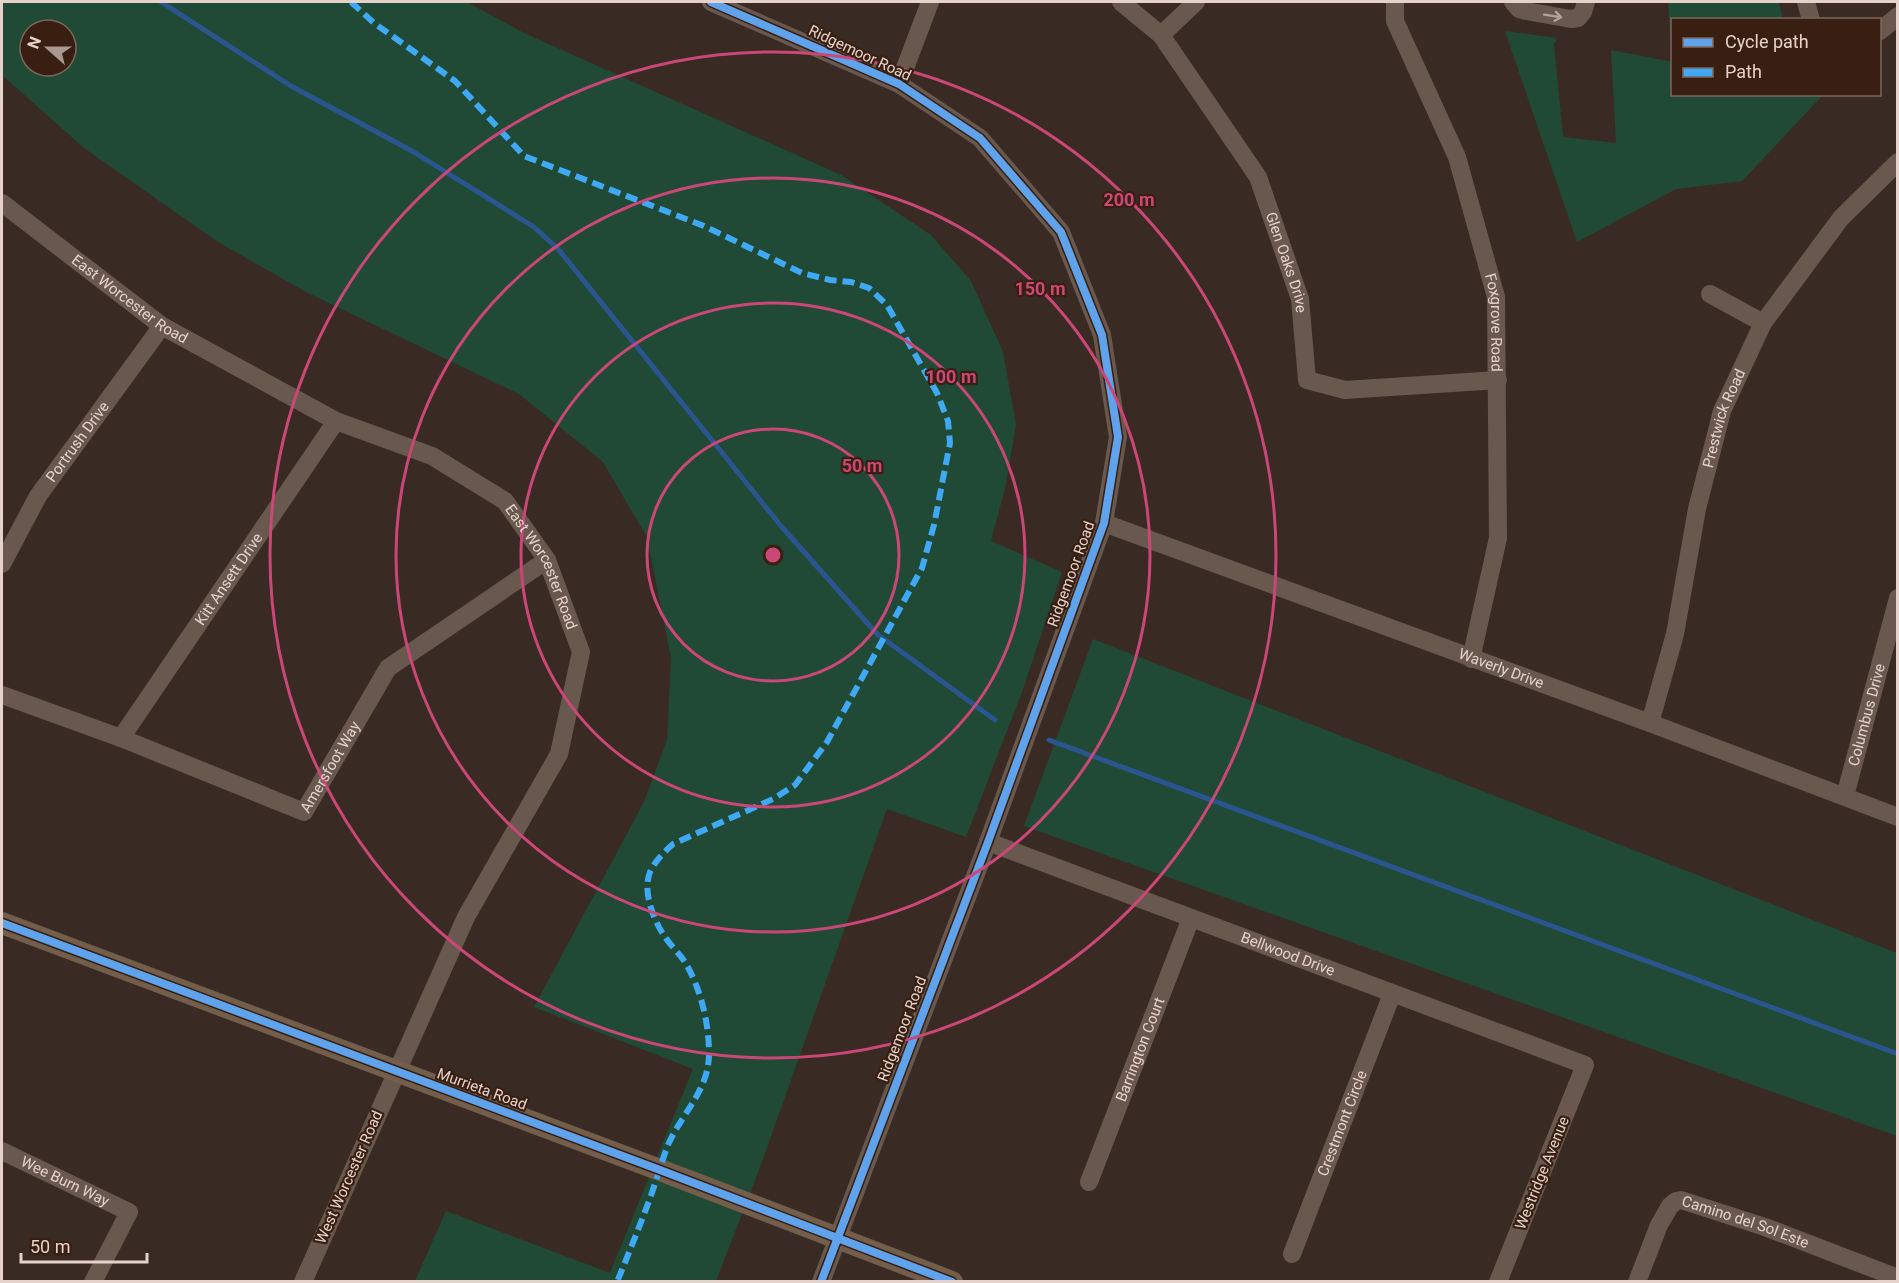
<svg xmlns="http://www.w3.org/2000/svg" width="1899" height="1283" viewBox="0 0 1899 1283" font-family="Roboto,sans-serif">
	<rect width="100%" height="100%" fill="#392b24"/>
	<!-- green -->
	<g fill="#204a35" fill-rule="evenodd">
		<path d="M2 2H467L524 33 841 175 931 235 971 281 1003 352 1016 425 1005 488 991 541 1062 572 1022 692 966 837 887 809 758 1173 716 1281H415L446 1211 610 1273 693 1069 534 1007 644 802 667 740 671 658 647 537 603 462 519 394 304 291 218 242 84 148 2 75ZM30 30H66V66H30Z"/>
		<polygon points="1668,2 1779,2 1783,19 1672,20 1672,94 1823,95 1742,181 1676,189 1577,242 1505,31 1557,38 1554,44 1563,137 1616,143 1611,50 1672,62"/>
		<polygon points="1093,639 1897,953 1897,1136 1024,826"/>
	</g>
	<g fill="none" stroke-linecap="round" stroke-linejoin="round">
		<!-- stream -->
		<g stroke="#2a558f" stroke-width="5">
			<polyline points="161,2 291,86 412,151 534,227 559,250 781,526 877,634 995,720"/>
			<polyline points="1049,740 1898,1054"/>
		</g>
		<!-- minor -->
		<g stroke="#69584e" stroke-width="18">
			<polyline points="711,2 899,84 980,138 1061,232 1102,335 1118,437 1104,523 988,842 821,1282"/>
			<path id="s1" d="M1121 2 1161 35 1258 177 1300 299 1307 380 1345 390 1498 380"/>
			<path id="s2" d="M1395 2V21L1457 157 1496 297 1498 538 1471 659"/>
			<polyline points="1513,2 1519,9 1526,11 1571,19 1578,18 1583,12 1586,2"/>
			<polyline points="1806,2 1811,20"/>
			<polyline points="1880,31 1898,16"/>
			<polyline points="1161,35 1196,2"/>
			<polyline points="899,84 930,2"/>
			<path id="s3" d="M2 203 162 326 336 421 432 456 505 501 547 560 581 652 559 754 466 917 303 1282"/>
			<polyline points="1710,294 1763,323"/>
			<path id="s4" d="M1104 523 1650 723 1898 817"/>
			<path id="s5" d="M2 564 38 496 162 326"/>
			<path id="s6" d="M2 695 121 738 304 812 388 668 547 560"/>
			<path id="s7" d="M1650 723 1675 634 1697 509 1722 411 1763 323 1841 218 1898 162"/>
			<path id="s8" d="M121 738 336 421"/>
			<path id="s9" d="M1845 796 1898 598"/>
			<path id="s10" d="M988 842 1585 1065 1498 1282"/>
			<path id="s11" d="M2 1151 129 1212 93 1282"/>
			<path id="s12" d="M1089 1182 1191 918"/>
			<path id="s13" d="M1292 1254 1392 994"/>
			<path id="s14" d="M1637 1282 1659 1225 1670 1206 1676 1201 1681 1200 1765 1227 1898 1278"/>
		</g>
		<!-- major -->
		<polyline stroke="#735d4b" stroke-width="22" points="2,923 660,1170 952,1282"/>
		<!-- quiet -->
		<path stroke="#3fa9f5" stroke-width="6" stroke-dasharray="12 6" stroke-linecap="butt" d="M351 2 374 23 455 81 524 156 704 226 802 273 830 280 851 282 869 288 887 305 937 393 948 421 950 443 934 525 922 568 827 742 795 785 773 799 673 844C664 852 655 861 650 872 642 892 654 921 665 937 671 946 679 953 685 962 701 989 709 1023 709 1054 709 1090 682 1113 668 1145 661 1163 656 1182 649 1201 639 1228 628 1255 617 1282"/>
		<defs>
			<g id="cycleway">
				<polyline points="711,2 899,84 980,138 1061,232 1102,335 1118,437 1104,523 988,842 821,1282"/>
				<polyline points="2,923 660,1170 952,1282"/>
			</g>
		</defs>
		<!-- cycleway casing -->
		<use href="#cycleway" stroke="#381f11" stroke-width="11"/>
		<!-- cycleway -->
		<use href="#cycleway" stroke="#60a3ed" stroke-width="8"/>
	</g>
	<!-- one-way arrows -->
	<defs><path id="oneway-shaft" d="M-6 0H5M1.5-3L5.5 0L1.5 3" fill="none" stroke-width="1.6" stroke-linecap="round" stroke-linejoin="round" transform="scale(1.5)"/></defs>
	<use stroke="#b3a299" href="#oneway-shaft" transform="translate(1553 16) rotate(9)"/>
	<!-- distance rings -->
	<g fill="none" stroke="#cb4777" stroke-width="3">
		<circle cx="773" cy="555" r="126"/>
		<circle cx="773" cy="555" r="252"/>
		<circle cx="773" cy="555" r="377"/>
		<circle cx="773" cy="555" r="503"/>
	</g>
	<g text-anchor="middle" dominant-baseline="central" stroke-width="4.5" stroke-linejoin="round" paint-order="stroke">
		<!-- street labels -->
		<g font-size="15" fill="#e5d3cb" stroke="#381f11">
			<text transform="translate(860 53) rotate(25)">Ridgemoor Road</text>
			<text stroke="none"><textPath href="#s1" startOffset="314">Glen Oaks Drive</textPath></text>
			<text stroke="none"><textPath href="#s3" startOffset="160">East Worcester Road</textPath></text>
			<text stroke="none"><textPath href="#s2" startOffset="339">Foxgrove Road</textPath></text>
			<text stroke="none"><textPath href="#s7" startOffset="314">Prestwick Road</textPath></text>
			<text stroke="none"><textPath href="#s5" startOffset="144">Portrush Drive</textPath></text>
			<text stroke="none"><textPath href="#s3" startOffset="664">East Worcester Road</textPath></text>
			<text transform="translate(1071 574) rotate(-70)">Ridgemoor Road</text>
			<text stroke="none"><textPath href="#s8" startOffset="192">Kitt Ansett Drive</textPath></text>
			<text stroke="none"><textPath href="#s4" startOffset="423">Waverly Drive</textPath></text>
			<text stroke="none"><textPath href="#s9" startOffset="84">Columbus Drive</textPath></text>
			<text stroke="none"><textPath href="#s6" startOffset="376">Amersfoot Way</textPath></text>
			<text stroke="none"><textPath href="#s10" startOffset="320">Bellwood Drive</textPath></text>
			<text transform="translate(902 1029) rotate(-69)">Ridgemoor Road</text>
			<text stroke="none"><textPath href="#s12" startOffset="142">Barrington Court</textPath></text>
			<text transform="translate(482 1089) rotate(20)">Murrieta Road</text>
			<text stroke="none"><textPath href="#s13" startOffset="140">Crestmont Circle</textPath></text>
			<text transform="translate(1542 1173) rotate(-68)">Westridge Avenue</text>
			<text transform="translate(349 1177) rotate(-66)">West Worcester Road</text>
			<text stroke="none"><textPath href="#s11" startOffset="70">Wee Burn Way</textPath></text>
			<text stroke="none"><textPath href="#s14" startOffset="164">Camino del Sol Este</textPath></text>
		</g>
	</g>
	<circle cx="773" cy="555" r="9" fill="#cb4777" stroke="#381f11" stroke-width="3"/>
	<g font-size="18" text-anchor="middle" font-weight="bold" fill="#cb4777" stroke="#381f11" stroke-width="4.5" stroke-linejoin="round" paint-order="stroke">
		<text x="1129" y="206">200 m</text>
		<text x="1040" y="295">150 m</text>
		<text x="951" y="383">100 m</text>
		<text x="862" y="472">50 m</text>
	</g>
	<!-- border -->
	<rect width="1899" height="1283" fill="none" stroke="#e5d3cb" stroke-width="6"/>
	<!-- legend -->
	<rect x="1671" y="18" width="210" height="78" fill="#381f11" stroke="#7d675b" stroke-width="1.5"/>
	<rect x="1683" y="38" width="30" height="9" fill="#60a3ed" stroke="#7d675b" stroke-width="1.5"/>
	<text x="1725" y="48" font-size="18" fill="#e5d3cb">Cycle path</text>
	<rect x="1683" y="68" width="30" height="9" fill="#3fa9f5" stroke="#7d675b" stroke-width="1.5"/>
	<text x="1725" y="78" font-size="18" fill="#e5d3cb">Path</text>
	<!-- north arrow -->
	<g transform="translate(48 48) rotate(291)"><circle r="28" fill="#381f11" stroke="#7d675b" stroke-width="1.5"/>
	<path d="M0-4.5L10 22L0 15L-10 22Z" fill="#a99891"/>
	<text y="-9" font-size="16" font-weight="bold" text-anchor="middle" fill="#e5d3cb">N</text>
	</g>
	<!-- scale -->
	<path d="M21 1253v9h126v-9" fill="none" stroke="#e5d3cb" stroke-width="3"/>
	<text x="30" y="1253" font-size="18" fill="#e5d3cb" stroke="#381f11" stroke-width="4.5" paint-order="stroke">50 m</text>
</svg>
